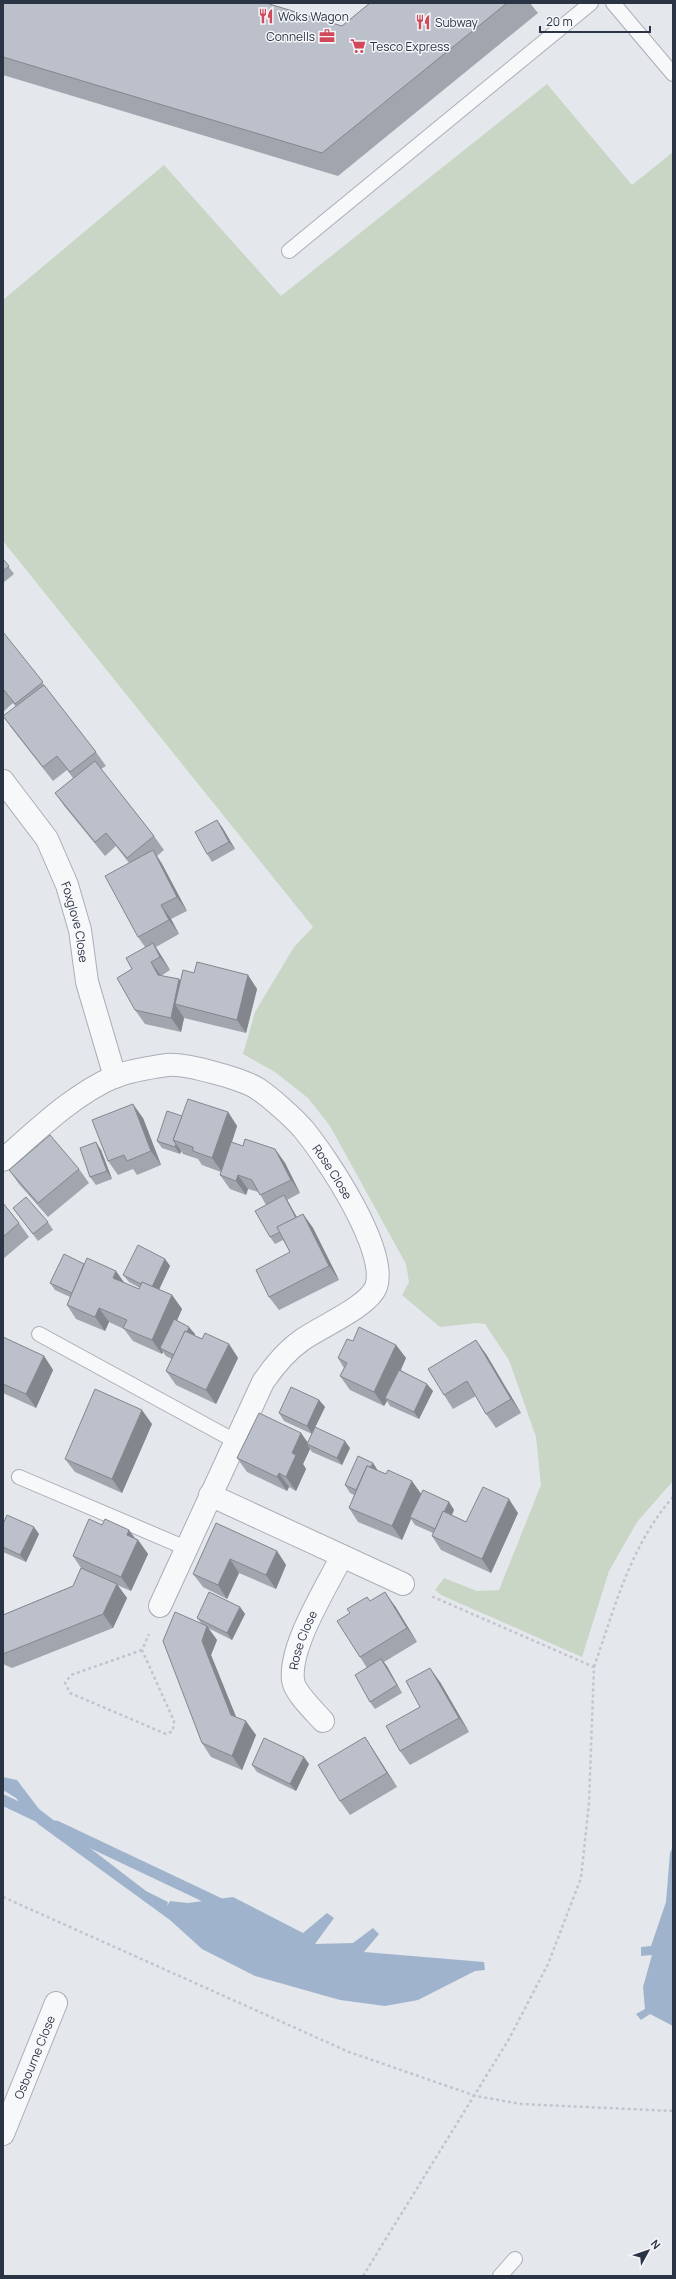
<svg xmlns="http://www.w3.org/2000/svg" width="676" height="2279" viewBox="0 0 676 2279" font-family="Manrope,sans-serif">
	<rect width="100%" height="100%" fill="#e4e7ec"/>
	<!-- green -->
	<polygon fill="#c9d6c5" points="547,84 632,185 673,152 673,1481 637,1522 609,1571 582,1657 441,1595 435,1590 444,1578 477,1591 499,1590 541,1485 536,1437 509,1360 485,1324 477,1323 440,1327 402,1295 409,1282 406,1264 330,1126 308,1098 275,1072 243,1054 255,1012 294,947 313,927 3,541 3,300 164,165 281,296"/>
	<!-- water -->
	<g fill="#9fb4cc">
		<polygon points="3,1777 17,1780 39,1809 146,1891 168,1902 167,1906 170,1901 188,1903 233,1897 303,1933 327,1913 334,1918 315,1944 353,1943 373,1928 379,1934 364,1952 484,1962 485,1970 475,1971 418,2000 385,2006 340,2000 255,1976 202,1949 170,1920 38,1824 16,1798 3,1790"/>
		<polygon points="673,1846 673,2026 650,2014 641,2020 636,2014 645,2009 643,1987 652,1955 641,1956 641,1947 651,1946 666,1902 670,1853"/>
	</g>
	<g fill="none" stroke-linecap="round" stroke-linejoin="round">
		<!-- stream -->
		<g stroke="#9fb4cc" stroke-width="11">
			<polyline points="3,1800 41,1818"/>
			<polyline points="56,1826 225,1906"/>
		</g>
		<defs>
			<g id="service">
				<polyline points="613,3 673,74"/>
				<polyline points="289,251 591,3"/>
				<polyline points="39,1334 235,1441"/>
				<polyline points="19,1477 186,1548"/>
				<polyline points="500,2276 515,2259"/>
			</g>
			<g id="minor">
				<path id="s1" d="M3 781 47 839 67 885 80 930 87 982 115 1077"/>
				<path id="s2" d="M3 1160C36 1131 74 1094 114 1077 128 1071 153 1067 167 1065 185 1063 243 1079 258 1089 270 1097 295 1119 304 1130 327 1158 389 1251 376 1287 368 1307 320 1327 302 1340 286 1351 274 1366 263 1382L160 1606"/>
				<polyline points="210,1495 403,1584"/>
				<path id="s3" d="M323 1721C315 1712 294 1692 293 1680 289 1646 326 1588 342 1556"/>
				<path id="s4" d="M3 2134 56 2003"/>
			</g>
		</defs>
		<!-- service casing -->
		<use href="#service" stroke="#a9aeb7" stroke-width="16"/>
		<!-- minor casing -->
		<use href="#minor" stroke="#a9aeb7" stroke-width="24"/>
		<!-- path -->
		<g stroke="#c2c5cb" stroke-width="2.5" stroke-dasharray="3 3" stroke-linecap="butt">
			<polyline points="142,1650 71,1675 65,1683 70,1693 166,1734 173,1731 174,1721 142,1650 149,1634"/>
			<path d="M594 1667C615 1607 630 1546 673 1497"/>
			<polyline points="3,1897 349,2052 476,2096 521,2104 673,2111"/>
			<polyline points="363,2276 509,2039 548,1964 581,1878 589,1803 594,1667 431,1596"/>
		</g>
		<!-- service -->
		<use href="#service" stroke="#f7f8fa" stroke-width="14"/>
		<!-- minor -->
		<use href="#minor" stroke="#f7f8fa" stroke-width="22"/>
	</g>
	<!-- wall -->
	<g fill="#a1a5ae">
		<polygon points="3,3 342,26 370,3 530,3 538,13 338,176 3,75"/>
		<polygon points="3,559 14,574 3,583"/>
		<polygon points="3,632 96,752 106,766 101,769 154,836 164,850 157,856 162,864 187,911 171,919 179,934 156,947 162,957 170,970 161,976 179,979 180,981 194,973 248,975 257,989 246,1033 184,1018 181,1032 145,1024 135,1010 132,969 145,947 138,937 129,863 116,846 105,856 65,807 55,793 73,778 67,770 53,781 13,730 3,716 16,707 13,703 3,712"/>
		<polygon points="222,827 235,849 212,862 207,854"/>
		<polygon points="228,1112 237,1126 232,1142 243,1146 275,1149 285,1163 300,1193 287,1200 297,1217 303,1214 313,1228 339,1280 279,1310 269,1297 290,1252 283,1240 275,1244 270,1237 266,1205 259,1192 248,1189 246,1195 230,1189 220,1175 221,1172 202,1165 198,1159 183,1154 181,1151 180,1154 162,1148 157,1141 182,1116"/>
		<polygon points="143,1118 161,1165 137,1175 133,1169 118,1175 108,1161"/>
		<polygon points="101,1150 112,1179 96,1185 90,1177"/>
		<polygon points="79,1169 89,1183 48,1217 19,1184 9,1170"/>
		<polygon points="3,1203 19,1223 29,1237 3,1259"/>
		<polygon points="13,1208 48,1222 53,1230 38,1241"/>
		<polygon points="165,1259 170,1266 159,1290 172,1295 182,1309 177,1320 195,1334 194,1335 202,1339 229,1344 238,1358 216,1404 176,1385 166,1371 172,1359 166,1356 163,1352 162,1354 133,1341 124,1329 109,1322 105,1331 76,1319 67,1305 70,1297 55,1290 50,1283 84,1264 139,1289 140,1288 129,1282 123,1275"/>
		<polygon points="3,1337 44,1356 53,1370 36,1408 3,1393"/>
		<polygon points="353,1341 396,1345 406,1358 401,1370 433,1391 419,1419 390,1406 387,1401 384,1406 350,1390 340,1376 344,1368 338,1358"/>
		<polygon points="486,1354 521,1413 496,1428 486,1414 476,1396 453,1409 444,1395"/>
		<polygon points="319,1400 325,1407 315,1427 350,1448 342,1465 312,1452 310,1449 303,1464 306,1469 296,1491 289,1487 287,1491 247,1472 237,1458 301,1433 308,1443 312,1434 284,1421 279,1413"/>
		<polygon points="152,1424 122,1493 75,1472 65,1459"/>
		<polygon points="373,1463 378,1471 421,1494 449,1502 454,1510 452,1515 466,1522 518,1513 491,1573 441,1550 432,1536 433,1533 415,1525 411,1519 402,1540 358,1522 349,1508 354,1495 350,1493 345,1485"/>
		<polygon points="216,1523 277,1551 286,1565 276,1589 239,1573 227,1599 203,1587 193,1574"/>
		<polygon points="3,1524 39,1534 26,1562 3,1552"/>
		<polygon points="102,1525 129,1530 135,1538 138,1540 148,1554 131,1591 117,1585 127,1598 113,1628 12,1668 3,1664 3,1615 73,1586 81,1568 73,1556"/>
		<polygon points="370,1601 395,1606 417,1642 384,1662 402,1693 375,1709 370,1702 367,1668 360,1657"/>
		<polygon points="240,1607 245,1614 232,1640 208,1628 217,1640 211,1655 236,1717 256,1735 242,1770 211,1757 202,1743 202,1624 197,1618"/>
		<polygon points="440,1682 469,1732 410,1765 400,1751 420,1707"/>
		<polygon points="365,1737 374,1751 397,1787 350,1815 340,1801"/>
		<polygon points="309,1764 296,1791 257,1772 252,1765"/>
	</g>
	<!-- shaded-wall -->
	<g fill="#83868d">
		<polygon points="217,820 222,827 235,849 229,842"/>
		<polygon points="153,850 162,864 187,911 177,897"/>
		<polygon points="161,905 171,919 179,934 169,920"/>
		<polygon points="153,943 162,957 170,970 160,957"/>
		<polygon points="151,962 161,976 158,975"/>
		<polygon points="248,975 257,989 246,1033 237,1020"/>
		<polygon points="179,979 189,993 175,1004 184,1018 181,1032 171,1018"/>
		<polygon points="133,1104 143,1118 161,1165 151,1151"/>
		<polygon points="228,1112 237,1126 222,1172 212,1158"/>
		<polygon points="96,1142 101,1150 112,1179 107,1171"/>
		<polygon points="176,1144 181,1151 180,1154 175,1147"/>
		<polygon points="275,1149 285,1163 300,1193 291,1180"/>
		<polygon points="238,1175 248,1189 246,1195 236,1181"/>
		<polygon points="284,1195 289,1203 303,1229 298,1222"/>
		<polygon points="303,1214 313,1228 339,1280 329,1266"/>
		<polygon points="165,1259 170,1266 156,1296 151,1288"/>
		<polygon points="116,1271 126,1285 113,1278"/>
		<polygon points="172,1295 182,1309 164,1350 160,1348 163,1352 162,1354 152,1340"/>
		<polygon points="99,1308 109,1322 105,1331 95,1317"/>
		<polygon points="189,1327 195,1334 181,1363 175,1356"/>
		<polygon points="476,1340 486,1354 521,1413 511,1399"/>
		<polygon points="229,1344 238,1358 216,1404 206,1390"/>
		<polygon points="396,1345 406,1358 387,1399 385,1398 387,1401 384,1406 374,1392"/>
		<polygon points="44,1356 53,1370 36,1408 26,1394"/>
		<polygon points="427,1384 433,1391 419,1419 414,1412"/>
		<polygon points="319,1400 325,1407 312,1434 307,1426"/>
		<polygon points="142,1410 152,1424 122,1493 112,1479"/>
		<polygon points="301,1433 310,1446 307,1444 310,1449 303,1464 306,1469 296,1491 286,1477 292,1453"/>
		<polygon points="345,1441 350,1448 342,1465 337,1458"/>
		<polygon points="373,1463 378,1471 359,1492"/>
		<polygon points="279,1473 289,1487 287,1491 277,1477"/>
		<polygon points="412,1481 422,1495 410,1517 411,1519 402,1540 392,1526"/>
		<polygon points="509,1499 518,1513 491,1573 482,1559"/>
		<polygon points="449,1502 454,1510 441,1537 436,1530"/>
		<polygon points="34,1527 39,1534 26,1562 20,1555"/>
		<polygon points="129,1530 137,1542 138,1540 148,1554 131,1591 121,1577 127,1535"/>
		<polygon points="277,1551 286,1565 276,1589 266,1575"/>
		<polygon points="230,1559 239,1573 227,1599 218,1585"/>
		<polygon points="117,1584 127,1598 113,1628 103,1614"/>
		<polygon points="385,1592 395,1606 417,1642 407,1628"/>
		<polygon points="240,1607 245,1614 232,1640 227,1633"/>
		<polygon points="207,1626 217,1640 211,1655 241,1729 231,1715 202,1641"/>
		<polygon points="381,1659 387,1666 402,1693 397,1685"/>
		<polygon points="430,1668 440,1682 469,1732 459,1718"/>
		<polygon points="246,1721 256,1735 242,1770 232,1756"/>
		<polygon points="365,1737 374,1751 397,1787 387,1773"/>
		<polygon points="304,1757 309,1764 296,1791 290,1784"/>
	</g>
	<!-- building -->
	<g fill="#bbc0ca" stroke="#83868d">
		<polygon points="3,3 266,3 342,26 370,3 507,3 322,153 3,57"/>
		<polygon points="3,559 9,566 3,571"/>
		<polygon points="3,632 43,682 15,704 4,690 3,690"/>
		<polygon points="44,685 96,752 70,772 57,756 43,767 3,716"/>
		<polygon points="95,761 154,836 127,858 106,833 95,842 55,793"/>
		<polygon points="217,820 229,842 207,854 195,832"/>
		<polygon points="153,850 177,897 161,905 169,920 138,937 105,876"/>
		<polygon points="153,943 160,957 151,962 158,975 179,979 171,1018 135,1010 117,978 132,969 126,958"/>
		<polygon points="197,962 248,975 237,1020 175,1004 183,970 194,973"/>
		<polygon points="188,1099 228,1112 212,1158 193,1151 193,1147 173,1140"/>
		<polygon points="133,1104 151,1151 127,1161 124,1155 108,1161 92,1120"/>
		<polygon points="167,1111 182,1116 173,1140 176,1144 175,1147 157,1141"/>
		<polygon points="50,1135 79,1169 38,1203 9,1170"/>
		<polygon points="245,1139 275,1149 291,1180 260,1195 252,1180 238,1175 236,1181 220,1175 231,1142 243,1146"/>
		<polygon points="96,1142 107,1171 90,1177 80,1148"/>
		<polygon points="284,1195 296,1218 277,1227 280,1232 270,1237 255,1211"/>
		<polygon points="26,1197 48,1222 33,1234 13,1208"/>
		<polygon points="3,1203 19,1223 3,1237"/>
		<polygon points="303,1214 329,1266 269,1297 256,1270 290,1252 277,1227"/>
		<polygon points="138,1245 165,1259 152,1287 142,1282 141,1284 123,1275"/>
		<polygon points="64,1254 84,1264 72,1293 50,1283"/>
		<polygon points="87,1258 116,1271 113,1278 139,1289 142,1282 172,1295 152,1340 123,1328 127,1320 99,1308 95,1317 67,1305"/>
		<polygon points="174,1319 189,1327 187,1332 185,1331 174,1355 160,1348"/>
		<polygon points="359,1327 396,1345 374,1392 340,1376 347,1363 338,1358 347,1339 353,1341"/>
		<polygon points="185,1331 202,1339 205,1333 229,1344 206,1390 166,1371"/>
		<polygon points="3,1337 44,1356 26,1394 3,1384"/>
		<polygon points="476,1340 511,1399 486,1414 467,1381 444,1395 428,1369"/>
		<polygon points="399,1370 427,1384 414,1412 385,1398"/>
		<polygon points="291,1387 319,1400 307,1426 279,1413"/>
		<polygon points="95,1389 142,1410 112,1479 65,1459"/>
		<polygon points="259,1413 301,1433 292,1453 296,1455 286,1477 279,1473 277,1477 237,1458"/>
		<polygon points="315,1427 345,1441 337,1458 307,1444"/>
		<polygon points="358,1456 373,1463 371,1467 367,1466 356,1490 345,1485"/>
		<polygon points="367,1466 386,1474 388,1470 412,1481 392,1526 349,1508"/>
		<polygon points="483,1487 509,1499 482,1559 432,1536 443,1511 466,1522"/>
		<polygon points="423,1490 449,1502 444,1512 443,1511 435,1529 410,1517"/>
		<polygon points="7,1515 34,1527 20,1555 3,1547 3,1524"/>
		<polygon points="89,1519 102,1525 105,1519 129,1530 127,1535 138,1540 121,1577 73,1556"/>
		<polygon points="216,1523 277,1551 266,1575 230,1559 218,1585 193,1574"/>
		<polygon points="81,1568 117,1584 103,1614 3,1654 3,1615 73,1586"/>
		<polygon points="209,1592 240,1607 227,1633 197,1618"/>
		<polygon points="385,1592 407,1628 360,1657 337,1621 350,1613 347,1609 367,1597 370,1601"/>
		<polygon points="175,1612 207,1626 202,1641 231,1715 246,1721 232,1756 202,1743 163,1641"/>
		<polygon points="381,1659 397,1685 370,1702 355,1675"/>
		<polygon points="430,1668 459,1718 400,1751 386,1726 420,1707 406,1681"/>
		<polygon points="365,1737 387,1773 340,1801 318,1765"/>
		<polygon points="264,1738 304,1757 290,1784 252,1765"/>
	</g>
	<!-- icons -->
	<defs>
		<symbol id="restaurant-bare" viewBox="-9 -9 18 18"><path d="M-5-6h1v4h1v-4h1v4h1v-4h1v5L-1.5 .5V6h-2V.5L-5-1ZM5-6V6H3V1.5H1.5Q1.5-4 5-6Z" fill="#d1495b" stroke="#f4f6f9" stroke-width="2.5" paint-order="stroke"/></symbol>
		<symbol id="office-bare" viewBox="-9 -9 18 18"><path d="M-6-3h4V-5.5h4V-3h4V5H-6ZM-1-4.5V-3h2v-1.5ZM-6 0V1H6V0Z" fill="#d1495b" stroke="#f4f6f9" stroke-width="2.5" paint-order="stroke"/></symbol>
		<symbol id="supermarket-bare" viewBox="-9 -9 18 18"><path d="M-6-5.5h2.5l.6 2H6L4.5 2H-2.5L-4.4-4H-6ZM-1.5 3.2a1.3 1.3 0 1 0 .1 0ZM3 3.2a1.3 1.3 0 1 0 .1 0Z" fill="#d1495b" stroke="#f4f6f9" stroke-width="2.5" paint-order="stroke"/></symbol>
	</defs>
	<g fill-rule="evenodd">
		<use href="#restaurant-bare" x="255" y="5" width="22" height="22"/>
		<use href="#restaurant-bare" x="412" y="11" width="22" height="22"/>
		<use href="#office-bare" x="316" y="25" width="22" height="22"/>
		<use href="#supermarket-bare" x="347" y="35" width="22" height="22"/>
	</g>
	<g text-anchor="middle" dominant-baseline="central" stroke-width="3" stroke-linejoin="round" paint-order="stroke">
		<!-- poi labels -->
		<g font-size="12" fill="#2b3445" stroke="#f4f6f9" text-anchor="start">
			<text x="278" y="16">Woks Wagon</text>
			<text x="435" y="22">Subway</text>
			<text x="315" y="36" text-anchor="end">Connells</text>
			<text x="370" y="46">Tesco Express</text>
		</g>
		<!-- street labels -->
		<g font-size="12" fill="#2b3445" stroke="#f4f6f9">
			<text stroke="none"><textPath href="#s1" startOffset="161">Foxglove Close</textPath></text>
			<text stroke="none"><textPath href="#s2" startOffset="401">Rose Close</textPath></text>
			<text stroke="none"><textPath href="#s3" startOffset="93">Rose Close</textPath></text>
			<text stroke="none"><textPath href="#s4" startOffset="83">Osbourne Close</textPath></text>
		</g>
	</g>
	<!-- border -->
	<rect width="676" height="2279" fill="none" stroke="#2b3445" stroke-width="8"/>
	<!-- north arrow -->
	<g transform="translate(648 2251) rotate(50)" stroke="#f4f6f9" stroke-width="3" paint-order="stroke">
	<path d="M0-3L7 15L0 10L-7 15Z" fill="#2b3445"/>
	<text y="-6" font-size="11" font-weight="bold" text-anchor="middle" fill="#2b3445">N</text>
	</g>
	<!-- scale -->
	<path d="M540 26v6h110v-6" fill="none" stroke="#2b3445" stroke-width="2"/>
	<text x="546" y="26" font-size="12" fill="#2b3445" stroke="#f4f6f9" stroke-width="3" paint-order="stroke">20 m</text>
</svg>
